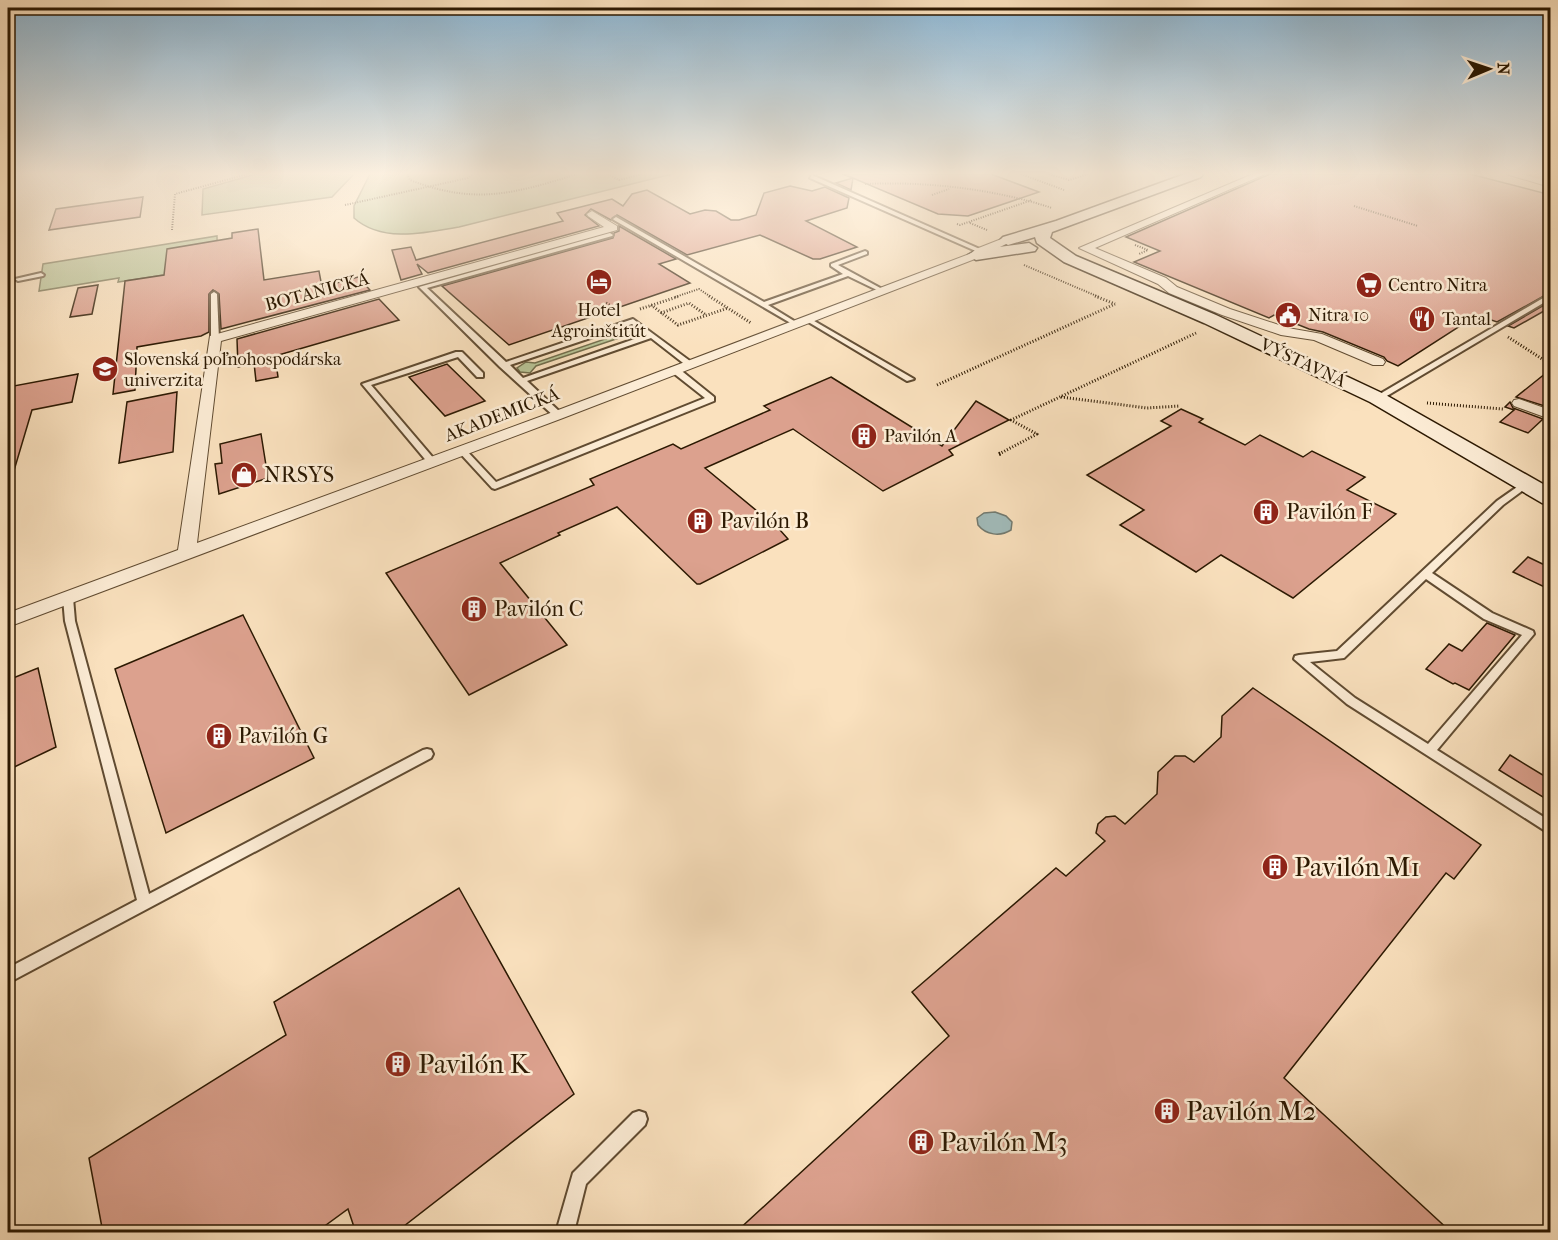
<svg xmlns="http://www.w3.org/2000/svg" width="1558" height="1240" viewBox="0 0 1558 1240" font-family="'IM FELL French Canon',serif">
	<rect width="100%" height="100%" fill="#fae1be"/>
	<filter id="stains"><feTurbulence type="fractalNoise" baseFrequency=".00333" numOctaves="4"/><feColorMatrix values="0 0 0 0 .2 0 0 0 0 .09 0 0 0 0 .02 0 0 0 .5 -.17"/></filter>
	<radialGradient id="worn" r=".72"><stop offset=".6" stop-color="#630" stop-opacity="0"/><stop offset="1" stop-color="#630" stop-opacity=".3"/></radialGradient>
	<!-- green -->
	<g fill="#b8c496" stroke="#726e4c" stroke-width="1.5">
		<polygon points="256,174 354,174 332,197 202,215 203,189"/>
		<path d="M370 174H672L459 227C425 233 382 243 354 218V206Z"/>
		<polygon points="217,236 218,292 203,294 189,271 118,282 119,278 39,291 43,264"/>
		<polygon points="634,329 637,332 536,366 530,373 520,372 517,368 526,362 535,363"/>
	</g>
	<!-- water -->
	<path fill="#a1bbba" stroke="#727a70" stroke-width="1.5" d="M995 512 1006 516 1012 522 1011 530C1000 537 986 535 978 525L977 518 984 513Z"/>
	<!-- building -->
	<g fill="#dca18e" stroke="#2c1902" stroke-width="1.5">
		<polygon points="842,174 991,174 1039,192 968,216 938,214 853,178 851,190 836,183 853,178"/>
		<polygon points="1270,174 1470,174 1551,195 1551,292 1497,322 1477,315 1398,366 1387,361 1384,357 1323,332 1309,329 1274,315 1269,318 1134,262 1160,251 1126,237"/>
		<polygon points="790,186 812,191 825,187 849,198 847,208 806,221 857,247 820,259 813,259 760,235 687,255 617,215 611,220 591,209 585,215 599,226 428,273 417,264 422,274 401,280 392,250 411,247 416,260 563,221 557,213 612,199 623,206 632,194 647,190 690,214 705,210 716,211 731,220 739,220 756,215 764,193"/>
		<polygon points="143,197 140,217 49,230 56,209"/>
		<polygon points="619,226 676,259 659,264 690,283 509,345 442,286 613,238 614,233 619,231"/>
		<polygon points="258,229 264,280 319,271 322,287 358,277 370,290 221,329 219,294 213,290 209,294 209,332 201,336 137,347 135,390 113,394 125,281 164,275 167,249 232,238 232,233"/>
		<polygon points="98,285 92,314 70,317 78,288"/>
		<polygon points="379,299 399,320 275,356 278,377 256,381 254,363 238,367 237,339"/>
		<polygon points="1551,301 1551,307 1514,328 1508,326"/>
		<polygon points="447,364 485,401 445,416 409,377"/>
		<polygon points="1551,369 1551,408 1516,397"/>
		<polygon points="78,374 72,402 32,410 13,474 8,473 8,387"/>
		<polygon points="831,377 942,446 976,401 1009,420 949,450 953,455 883,491 793,429 705,468 780,530 788,539 700,584 697,584 617,507 558,533 560,535 500,563 567,645 469,695 386,573 594,485 590,479 673,444 681,449 770,410 764,406"/>
		<polygon points="177,392 173,452 119,463 127,402"/>
		<polygon points="1510,402 1513,408 1543,419 1528,433 1500,422 1514,410 1505,407"/>
		<polygon points="1181,409 1203,419 1199,422 1245,445 1260,435 1303,457 1312,451 1365,477 1347,490 1396,514 1293,598 1221,555 1196,572 1120,525 1144,510 1087,475 1171,426 1161,421"/>
		<polygon points="261,434 268,478 219,494 215,464 222,463 220,444"/>
		<polygon points="1528,557 1551,568 1551,590 1513,572"/>
		<polygon points="243,615 314,758 166,833 115,669"/>
		<polygon points="1487,623 1515,635 1469,690 1455,683 1453,684 1426,669 1449,644 1462,651"/>
		<polygon points="38,668 56,747 8,770 8,680"/>
		<polygon points="1253,688 1481,845 1454,879 1446,873 1284,1078 1452,1233 735,1233 949,1036 912,992 1056,868 1066,876 1105,841 1096,833 1098,824 1106,817 1115,816 1125,824 1157,794 1158,772 1175,756 1185,756 1194,762 1221,737 1222,716"/>
		<polygon points="1510,755 1551,780 1551,802 1499,770"/>
		<polygon points="459,888 574,1094 395,1233 356,1233 348,1209 315,1233 103,1233 89,1158 286,1035 274,1002"/>
	</g>
	<g fill="none" stroke-linecap="round" stroke-linejoin="round">
		<defs>
			<g id="lane">
				<polygon points="812,175 982,250 983,251 978,252 810,178"/>
				<polygon points="616,217 764,302 843,274 831,266 831,264 865,251 867,252 867,254 838,265 884,290 879,291 848,276 768,305 799,324 794,325 614,220 613,219"/>
				<path d="M610 233 613 235 612 236 427 288 506 362 633 319 694 364 687 366 651 338 527 381 561 413V417H555L500 367 419 287ZM632 324 646 335 523 378 510 365Z"/>
				<polygon points="41,273 44,275 43,276 18,281 15,279"/>
				<polygon points="214,292 217,294 219,339 215,341 211,339 211,294"/>
				<polygon points="1550,294 1550,299 1380,400 1377,400 1373,398"/>
				<polygon points="805,318 809,318 914,379 907,381 805,320"/>
				<polygon points="456,352 462,352 483,373 483,377 477,377 458,357 371,385 435,460 436,462 432,465 429,464 362,384"/>
				<polygon points="672,368 678,368 714,397 714,401 495,489 492,488 458,451 462,448 465,449 496,482 705,398 672,372"/>
				<path d="M1527 480 1530 481V485L1503 505 1432 573 1492 613 1533 631 1534 634 1437 750 1550 821V834L1347 704 1294 659 1295 656 1299 655 1337 651 1497 501ZM1426 579 1484 619 1522 635 1428 744 1355 698 1310 662 1344 658Z"/>
				<polygon points="68,594 73,598 75,621 149,894 423,750 427,749 431,750 433,754 431,758 8,983 8,968 137,900 65,621 63,598"/>
				<polygon points="639,1111 645,1113 647,1119 645,1125 586,1184 574,1232 556,1232 573,1173 633,1113"/>
			</g>
			<g id="street">
				<polygon points="1253,174 1265,174 1095,248 1166,278 1177,287 1230,309 1288,328 1322,334 1383,359 1385,362 1383,365 1373,365 1314,340 1281,335 1222,315 1169,293 1158,284 1079,248"/>
				<polygon points="1506,174 1521,174 1550,181 1550,187"/>
				<polygon points="592,211 617,226 617,230 221,341 197,543 553,412 972,253 976,249 1004,238 1008,237 1014,240 980,257 563,418 8,627 8,613 178,550 210,336 604,227 588,216 587,214"/>
				<polygon points="1519,399 1550,410 1550,419 1514,406 1512,403 1514,400"/>
			</g>
			<g id="secondary">
				<polygon points="1185,174 1203,174 1201,177 1052,232 1050,238 1076,256 1216,315 1384,394 1550,488 1550,505 1542,503 1370,402 1204,323 1064,262 1037,243 1035,237 1008,245 1000,240 1003,237 1056,221"/>
				<polygon points="1029,243 1037,248 1035,251 976,260 968,255 976,250"/>
			</g>
			<polygon id="primary" points="1530,174 1550,174 1550,182 1532,177"/>
		</defs>
		<!-- lane casing -->
		<use href="#lane" stroke="#604b31" stroke-width="4"/>
		<!-- street casing -->
		<use href="#street" stroke="#604b31" stroke-width="2"/>
		<!-- secondary casing -->
		<use href="#secondary" stroke="#2c1902" stroke-width="3"/>
		<!-- primary casing -->
		<use href="#primary" stroke="#2c1902" stroke-width="2"/>
		<!-- path-far2 -->
		<g stroke="#2c1902" stroke-width="2" stroke-dasharray="1 1.5" stroke-linecap="butt">
			<path d="M407 174 410 180C474 205 514 194 577 174"/>
			<polyline points="608,174 619,180 642,174"/>
			<polyline points="667,174 671,176"/>
			<polyline points="1021,174 1064,190"/>
			<polyline points="1049,174 1069,180 1088,174"/>
			<path d="M865 184C925 181 995 189 1052 208"/>
			<polyline points="932,195 949,189"/>
			<polyline points="345,205 468,178 473,174"/>
			<polyline points="1354,206 1418,226"/>
			<polyline points="970,223 987,230"/>
			<polyline points="957,224 960,225 1032,200"/>
			<polyline points="172,230 175,194 248,174"/>
			<polyline points="1135,245 1148,250 1139,254"/>
			<polyline points="1024,265 1099,297"/>
			<polyline points="675,297 699,289 711,297"/>
		</g>
		<!-- path-far1 -->
		<g stroke="#2c1902" stroke-width="3" stroke-dasharray="1 2" stroke-linecap="butt">
			<polyline points="709,296 751,323"/>
			<polyline points="1095,296 1115,304"/>
			<polyline points="606,303 620,312"/>
			<polyline points="651,305 678,325 728,308"/>
			<polyline points="640,309 680,296"/>
			<polyline points="661,313 689,303 706,315"/>
			<polyline points="1508,337 1550,364"/>
			<polyline points="937,385 1115,304"/>
			<polyline points="1061,397 1147,408 1180,406"/>
			<polyline points="1427,403 1503,409"/>
			<polyline points="999,454 1037,434 1011,420 1196,333"/>
		</g>
		<!-- path -->
		<polyline stroke="#2c1902" stroke-width="4" stroke-dasharray="1.5 3" stroke-linecap="butt" points="999,454 1002,453"/>
		<!-- lane -->
		<use href="#lane" fill="#fcecd5" fill-rule="evenodd"/>
		<!-- street -->
		<use href="#street" fill="#fcecd5" fill-rule="evenodd"/>
		<!-- secondary -->
		<use href="#secondary" fill="#fcecd5" fill-rule="evenodd"/>
		<!-- primary -->
		<use href="#primary" fill="#edc07f" fill-rule="evenodd"/>
	</g>
	<!-- sky -->
	<linearGradient id="sky" x2="0" y2="1"><stop stop-color="#8bb7d6"/><stop offset="0.5" stop-color="#fdf2e2"/><stop offset="1" stop-color="#fdf2e2" stop-opacity="0"/></linearGradient>
	<rect width="1558" height="347" fill="url(#sky)"/>
	<!-- icons -->
	<defs>
		<symbol id="hotel-disc" viewBox="-11 -11 22 22"><circle r="9.5" fill="#8f2418" stroke="#fcecd5"/><path d="M-6-4.5h1.5V1H6V5H4.5V3h-9V5H-6ZM-4 0a1.8 1.8 0 1 1 3.6 0ZM.5 0V-2.5h3Q6-2.5 6 0Z" fill="#fff"/></symbol>
		<symbol id="supermarket-disc" viewBox="-11 -11 22 22"><circle r="9.5" fill="#8f2418" stroke="#fcecd5"/><path d="M-6-5.5h2.5l.6 2H6L4.5 2H-2.5L-4.4-4H-6ZM-1.5 3.2a1.3 1.3 0 1 0 .1 0ZM3 3.2a1.3 1.3 0 1 0 .1 0Z" fill="#fff"/></symbol>
		<symbol id="civic-disc" viewBox="-11 -11 22 22"><circle r="9.5" fill="#8f2418" stroke="#fcecd5"/><path d="M-.6-6.5H3V-4.5H.6V-3L4-1V1h2V6H-6V1h2V-1L-.6-3ZM-1.2 2.5V6h2.4V2.5Z" fill="#fff"/></symbol>
		<symbol id="restaurant-disc" viewBox="-11 -11 22 22"><circle r="9.5" fill="#8f2418" stroke="#fcecd5"/><path d="M-5-6h1v4h1v-4h1v4h1v-4h1v5L-1.5 .5V6h-2V.5L-5-1ZM5-6V6H3V1.5H1.5Q1.5-4 5-6Z" fill="#fff"/></symbol>
		<symbol id="university-disc" viewBox="-11 -11 22 22"><circle r="9.5" fill="#8f2418" stroke="#fcecd5"/><path d="M0-5L7-2L0 1L-7-2ZM-4 1L0 2.5L4 1V4Q0 6-4 4Z" fill="#fff"/></symbol>
		<symbol id="building-disc" viewBox="-11 -11 22 22"><circle r="9.5" fill="#8f2418" stroke="#fcecd5"/><path d="M-4-6H4V6H1V3H-1V6H-4ZM-2.5-4.3h1.7v1.8h-1.7ZM.8-4.3h1.7v1.8H.8ZM-2.5-1h1.7V.8h-1.7ZM.8-1h1.7V.8H.8Z" fill="#fff"/></symbol>
		<symbol id="shop-disc" viewBox="-11 -11 22 22"><circle r="9.5" fill="#8f2418" stroke="#fcecd5"/><path d="M-5-2.5h2.3a2.7 3.5 0 0 1 5.4 0H5L5.5 6h-11ZM-1.5-2.5h3a1.5 2.3 0 0 0-3 0Z" fill="#fff"/></symbol>
	</defs>
	<g fill-rule="evenodd">
		<use href="#hotel-disc" x="584" y="267" width="30" height="30"/>
		<use href="#supermarket-disc" x="1354" y="270" width="30" height="30"/>
		<use href="#civic-disc" x="1273" y="300" width="30" height="30"/>
		<use href="#restaurant-disc" x="1407" y="304" width="30" height="30"/>
		<use href="#university-disc" x="90" y="354" width="30" height="30"/>
		<use href="#building-disc" x="849" y="421" width="30" height="30"/>
		<use href="#shop-disc" x="229" y="460" width="30" height="30"/>
		<use href="#building-disc" x="1251" y="497" width="30" height="30"/>
		<use href="#building-disc" x="685" y="506" width="30" height="30"/>
		<use href="#building-disc" x="459" y="594" width="30" height="30"/>
		<use href="#building-disc" x="204" y="721" width="30" height="30"/>
		<use href="#building-disc" x="1260" y="852" width="30" height="30"/>
		<use href="#building-disc" x="383" y="1049" width="30" height="30"/>
		<use href="#building-disc" x="1152" y="1096" width="30" height="30"/>
		<use href="#building-disc" x="906" y="1127" width="30" height="30"/>
	</g>
	<g text-anchor="middle" dominant-baseline="central" stroke-width="5" stroke-linejoin="round" paint-order="stroke">
		<!-- far-poi labels -->
		<g font-size="18" fill="#2c1902" stroke="#fcecd5" text-anchor="start">
			<text x="1388" y="285">Centro Nitra</text>
			<text x="599" y="310" text-anchor="middle">Hotel<tspan x="599" dy="21">Agroinštitút</tspan></text>
			<text x="1308" y="315">Nitra 10</text>
			<text x="1442" y="319">Tantal</text>
			<text x="124" y="359">Slovenská poľnohospodárska<tspan x="124" dy="21">univerzita</tspan></text>
			<text x="884" y="436">Pavilón A</text>
		</g>
		<!-- far-street labels -->
		<g font-size="18" fill="#2c1902" stroke="#fcecd5">
			<text transform="translate(317 292) rotate(-15)">BOTANICKÁ</text>
			<text transform="translate(1303 363) rotate(25)">VÝSTAVNÁ</text>
			<text transform="translate(502 415) rotate(-21)">AKADEMICKÁ</text>
		</g>
		<!-- poi labels -->
		<g font-size="22" fill="#2c1902" stroke="#fcecd5" text-anchor="start">
			<text x="264" y="475">NRSYS</text>
			<text x="1286" y="512">Pavilón F</text>
			<text x="720" y="521">Pavilón B</text>
			<text x="494" y="609">Pavilón C</text>
			<text x="238" y="736">Pavilón G</text>
		</g>
		<!-- near-poi labels -->
		<g font-size="27" fill="#2c1902" stroke="#fcecd5" text-anchor="start">
			<text x="1294" y="867">Pavilón M1</text>
			<text x="418" y="1064">Pavilón K</text>
			<text x="1186" y="1111">Pavilón M2</text>
			<text x="940" y="1142">Pavilón M3</text>
		</g>
	</g>
	<!-- margin -->
	<rect width="1558" height="1240" fill="none" stroke="#fae1be" stroke-width="30"/>
	<rect x="9" y="9" width="1540" height="1222" fill="none" stroke="#2c1902" stroke-width="3"/>
	<rect x="15" y="15" width="1528" height="1210" fill="none" stroke="#2c1902" stroke-width="1.5"/>
	<!-- north arrow -->
	<g transform="translate(1489 69) rotate(88)" stroke="#fcecd5" stroke-width="4.5" paint-order="stroke">
	<path d="M0-4.5L10 22L0 15L-10 22Z" fill="#2c1902"/>
	<text y="-9" font-size="16" font-weight="bold" text-anchor="middle" fill="#2c1902">N</text>
	</g>
	<rect width="100%" height="100%" filter="url(#stains)"/>
	<rect width="100%" height="100%" fill="url(#worn)"/>
</svg>
